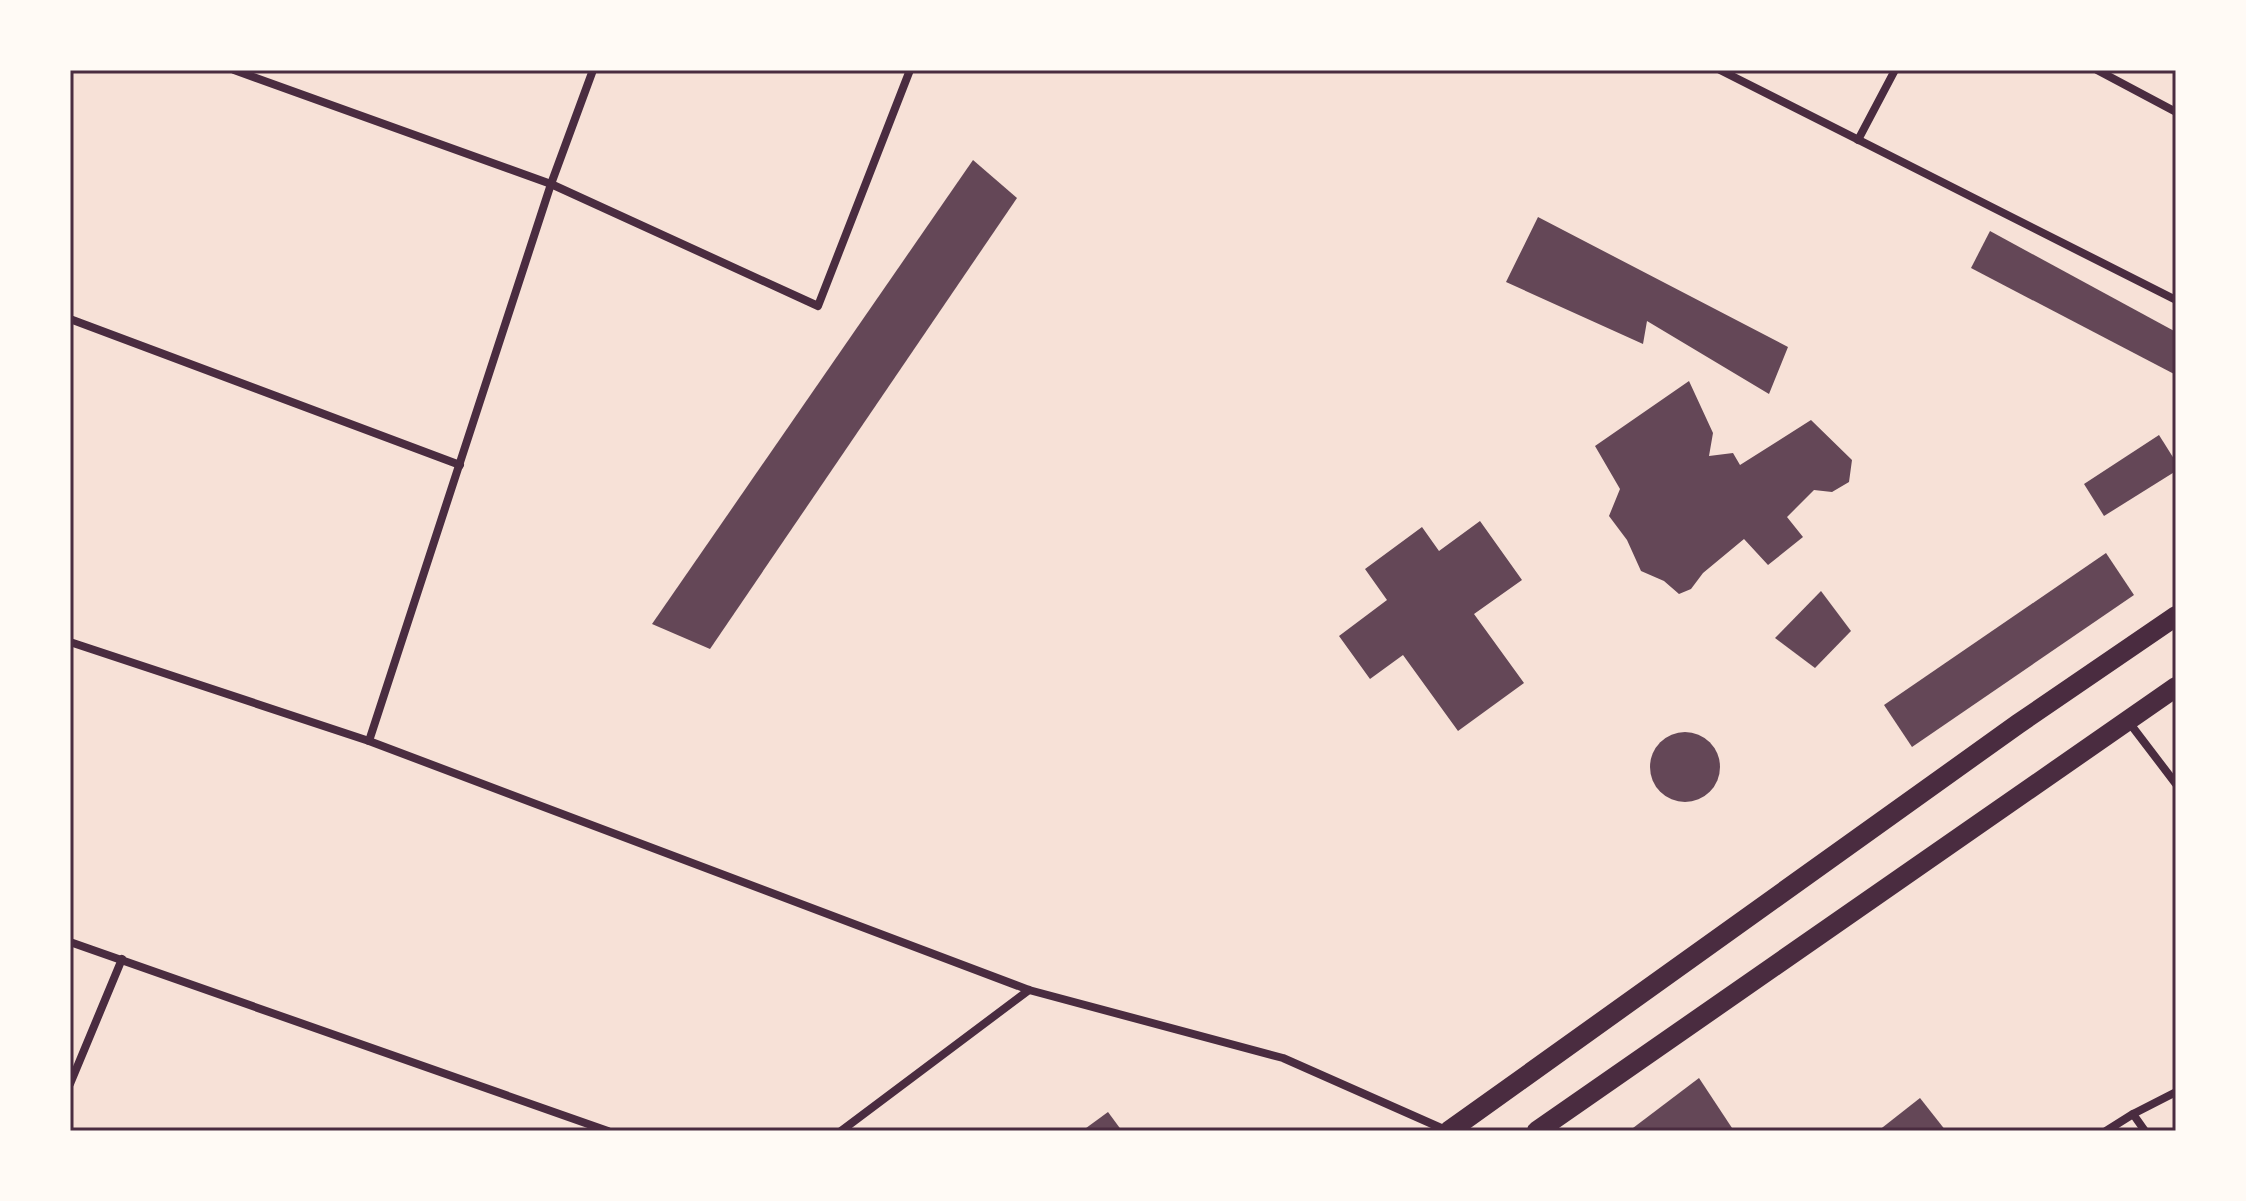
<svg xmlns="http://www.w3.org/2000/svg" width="2246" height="1201" viewBox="0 0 2246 1201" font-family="'IBM Plex Serif',serif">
	<rect width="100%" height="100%" fill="#f7e1d7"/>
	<!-- building -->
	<g fill="#644757">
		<polygon points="973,160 1017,198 710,649 652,624"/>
		<polygon points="1538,217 1788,347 1769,394 1647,321 1643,344 1506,282"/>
		<polygon points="1990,231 2176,332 2176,375 1971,268"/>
		<polygon points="1689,381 1713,433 1709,456 1733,453 1740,465 1811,420 1852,460 1849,482 1832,492 1814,490 1787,517 1803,537 1768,565 1744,539 1703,573 1691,589 1679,594 1664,581 1641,571 1627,540 1609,516 1620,489 1595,446"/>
		<polygon points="2159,435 2176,462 2176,471 2104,516 2084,484"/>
		<polygon points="1480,521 1522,580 1474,614 1524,683 1458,731 1403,655 1370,679 1339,636 1387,600 1365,569 1422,527 1439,551"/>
		<polygon points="2106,553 2134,595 1912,747 1884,705"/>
		<polygon points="1821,591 1851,631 1815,668 1775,638"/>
		<circle cx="1685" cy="767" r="35"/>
		<polygon points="1699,1078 1734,1131 1629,1131"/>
		<polygon points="1920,1098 1946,1131 1878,1131"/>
		<polygon points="1108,1112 1122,1131 1082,1131"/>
	</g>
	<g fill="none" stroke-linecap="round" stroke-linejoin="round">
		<!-- minor -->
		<g stroke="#4a2c40" stroke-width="8">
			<polyline points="234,70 551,184 818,306 910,70"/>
			<polyline points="1720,70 2176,300"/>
			<polyline points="2097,70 2176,112"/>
			<polyline points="1858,140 1895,70"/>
			<polyline points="70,319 460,465"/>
			<polyline points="70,642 369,741 1029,990 1283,1058 1448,1131"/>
			<polyline points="2128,721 2176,784"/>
			<polyline points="369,741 551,184 593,70"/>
			<polyline points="70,942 608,1131"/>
			<polyline points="70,1084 122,959"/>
			<polyline points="2133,1114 2145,1131"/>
			<polyline points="841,1131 1029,990"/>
			<polyline points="2106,1131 2133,1114 2176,1092"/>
		</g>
		<!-- primary -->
		<g stroke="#4a2c40" stroke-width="20">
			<polyline points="1449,1131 2018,724 2176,616"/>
			<polyline points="1537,1131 2176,687"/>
		</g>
	</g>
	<!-- border -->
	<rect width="2246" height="1201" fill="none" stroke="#fffaf5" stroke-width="144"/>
	<rect x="72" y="72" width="2102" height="1057" fill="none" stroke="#4a2c40" stroke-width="3"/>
</svg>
